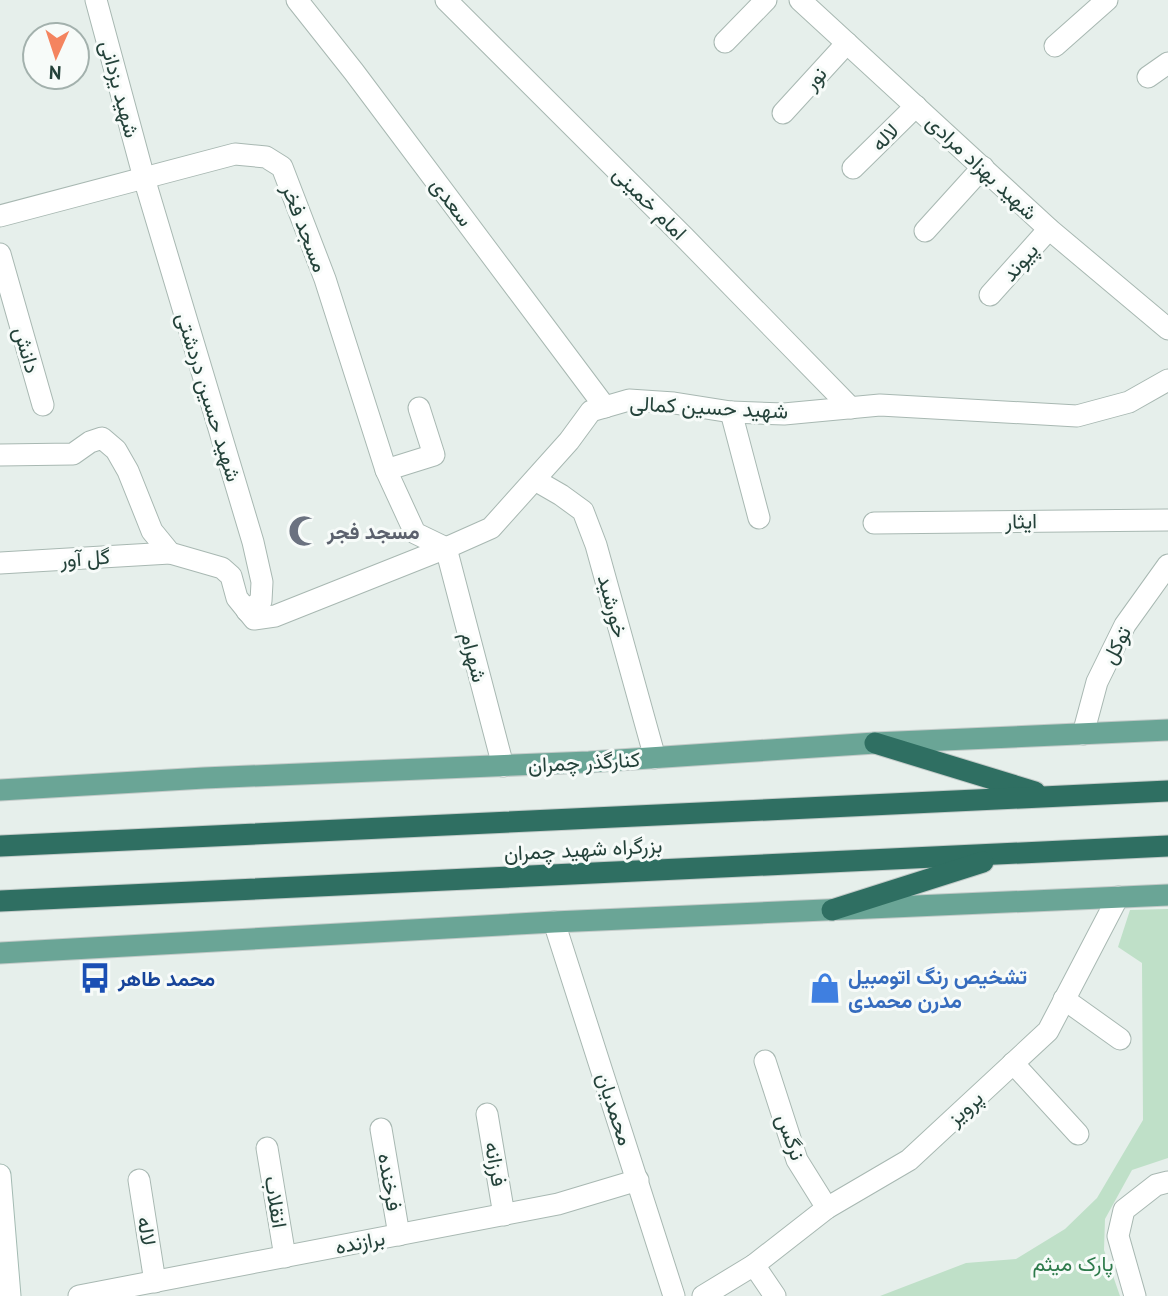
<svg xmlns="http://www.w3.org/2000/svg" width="1168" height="1296" viewBox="0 0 1168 1296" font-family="'PT Sans',Vazirmatn,sans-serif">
	<rect width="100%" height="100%" fill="#e6efeb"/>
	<!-- green -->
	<polygon fill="#bfe0c8" points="1168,909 1168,1158 1132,1170 1105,1219 1104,1250 1120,1296 880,1296 966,1263 1016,1259 1065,1229 1097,1198 1143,1120 1142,963 1118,947 1130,910"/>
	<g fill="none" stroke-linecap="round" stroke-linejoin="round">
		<defs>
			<g id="street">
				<polyline points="96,0 144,178 253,542 262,582 261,601 247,611"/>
				<polyline points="297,0 354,72 605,407"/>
				<polyline points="446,0 684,237 851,408"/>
				<polyline points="800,0 1049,229 1168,329"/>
				<polyline points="725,42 766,0"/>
				<polyline points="1055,46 1107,0"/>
				<polyline points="1148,77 1168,63"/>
				<polyline points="783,113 847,43"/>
				<polyline points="853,168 916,106"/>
				<polyline points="0,216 235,154 266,157 282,167 325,279 386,470 415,533 446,548 503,766"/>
				<polyline points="925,231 983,167"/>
				<polyline points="0,254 43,405"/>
				<polyline points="990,295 1049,229"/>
				<polyline points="731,412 759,518"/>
				<polyline points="0,455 73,454 90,442 102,438 116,450 128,471 152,531 170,553 222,568 231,576 237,598 254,619 275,616 446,548 491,528 569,441 591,411 629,400 674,403 731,412 784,414 880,405 1077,416 1129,402 1168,380"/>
				<polyline points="386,470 434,455 419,408"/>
				<polyline points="535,480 561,495 583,511 596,545 655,758"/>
				<polyline points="874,523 1168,520"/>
				<polyline points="0,563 170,553"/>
				<polyline points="1083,734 1097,682 1125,625 1168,565"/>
				<polyline points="554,922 674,1296"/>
				<polyline points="1064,999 1120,1039"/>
				<polyline points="765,1061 797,1160 827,1208"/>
				<polyline points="1013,1063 1078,1134"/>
				<polyline points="487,1114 504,1215"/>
				<polyline points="381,1129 399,1235"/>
				<polyline points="267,1148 285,1257"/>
				<polyline points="139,1180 155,1282"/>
				<polyline points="754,1265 775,1296"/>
				<polyline points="79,1296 558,1204 638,1180"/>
				<polyline points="703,1296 754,1265 827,1208 909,1160 1048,1031 1118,897"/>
				<polyline points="1135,1296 1118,1236 1124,1210 1156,1185 1168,1182"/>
			</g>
			<polyline id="secondary" points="0,1175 10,1296"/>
			<g id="primary">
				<polyline points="0,790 204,778 589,762 875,743 1168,730"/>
				<polyline points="0,953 554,922 1168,895"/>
			</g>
			<g id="highway">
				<polyline points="875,743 1035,792"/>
				<polyline points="0,846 1168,791"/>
				<polyline points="0,901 1168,846"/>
				<polyline points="832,910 983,862"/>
			</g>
		</defs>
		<!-- street casing -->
		<use href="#street" stroke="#a8b8b2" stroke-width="23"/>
		<!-- secondary casing -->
		<use href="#secondary" stroke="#a4bbb3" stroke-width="23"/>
		<!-- primary casing -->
		<use href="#primary" stroke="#c2cac8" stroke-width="23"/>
		<!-- highway casing -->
		<use href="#highway" stroke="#c2cac8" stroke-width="23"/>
		<!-- street -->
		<use href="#street" stroke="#fff" stroke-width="21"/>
		<!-- secondary -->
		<use href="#secondary" stroke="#fff" stroke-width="21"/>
		<!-- primary -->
		<use href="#primary" stroke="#6aa596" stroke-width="21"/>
		<!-- highway -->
		<use href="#highway" stroke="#2f6f62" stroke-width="21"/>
	</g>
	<!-- icons -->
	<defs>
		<symbol id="mosque-bare" viewBox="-9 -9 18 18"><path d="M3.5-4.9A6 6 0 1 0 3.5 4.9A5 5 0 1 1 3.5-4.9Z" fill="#6b7280" stroke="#f7fbf9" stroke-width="2.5" paint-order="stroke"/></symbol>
		<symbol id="bus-bare" viewBox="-9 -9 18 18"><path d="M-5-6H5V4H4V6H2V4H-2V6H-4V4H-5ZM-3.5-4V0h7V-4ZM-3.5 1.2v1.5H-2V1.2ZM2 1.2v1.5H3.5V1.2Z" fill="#1a4fb4" stroke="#f7fbf9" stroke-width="2.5" paint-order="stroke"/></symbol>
		<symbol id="shop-bare" viewBox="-9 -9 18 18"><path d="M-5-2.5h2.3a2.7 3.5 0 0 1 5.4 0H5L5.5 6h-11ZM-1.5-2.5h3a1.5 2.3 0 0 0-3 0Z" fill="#3f7fe0" stroke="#f7fbf9" stroke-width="2.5" paint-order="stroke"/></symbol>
	</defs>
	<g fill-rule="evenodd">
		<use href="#mosque-bare" x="282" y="509" width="44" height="44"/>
		<use href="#bus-bare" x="73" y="956" width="44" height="44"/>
		<use href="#shop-bare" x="803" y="966" width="44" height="44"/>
	</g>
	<g text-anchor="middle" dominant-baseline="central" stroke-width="6" stroke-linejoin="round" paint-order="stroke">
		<!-- street labels -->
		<g font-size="21" fill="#24423a" stroke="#f7fbf9">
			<text transform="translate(815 78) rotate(-48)">نور</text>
			<text transform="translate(120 89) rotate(75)">شهید یزدانی</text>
			<text transform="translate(885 137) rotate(-45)">لاله</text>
			<text transform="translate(982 167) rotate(43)">شهید بهزاد مرادی</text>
			<text transform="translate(452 202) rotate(53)">سعدی</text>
			<text transform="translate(650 203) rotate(45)">امام خمینی</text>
			<text transform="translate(305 228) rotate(69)">مسجد فخر</text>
			<text transform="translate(1020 262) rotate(-49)">پیوند</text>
			<text transform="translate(27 350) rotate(74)">دانش</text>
			<text transform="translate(209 397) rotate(73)">شهید حسین دردشتی</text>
			<text transform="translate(709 407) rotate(3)">شهید حسین کمالی</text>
			<text transform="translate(1021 521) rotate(-1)">ایثار</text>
			<text transform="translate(85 558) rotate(-4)">گل آور</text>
			<text transform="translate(613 606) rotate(75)">خورشید</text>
			<text transform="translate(1116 645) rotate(-63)">توکل</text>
			<text transform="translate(474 657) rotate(76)">شهرام</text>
			<text transform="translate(584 762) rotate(-3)">کنارگذر چمران</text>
			<text transform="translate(583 849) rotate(-3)">بزرگراه شهید چمران</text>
			<text transform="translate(965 1108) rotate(-43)">پرویز</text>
			<text transform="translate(615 1109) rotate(72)">محمدیان</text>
			<text transform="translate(791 1137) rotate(70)">نرگس</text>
			<text transform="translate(496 1164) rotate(80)">فرزانه</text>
			<text transform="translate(390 1182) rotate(81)">فرخنده</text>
			<text transform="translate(276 1202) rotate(81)">انقلاب</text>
			<text transform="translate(147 1231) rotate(81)">لاله</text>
			<text transform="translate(360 1242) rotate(-11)">برازنده</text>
		</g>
		<!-- worship labels -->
		<g font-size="21" font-weight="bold" fill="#5b616d" stroke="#f7fbf9" text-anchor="start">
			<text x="327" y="531">مسجد فجر</text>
		</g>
		<!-- shop labels -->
		<g font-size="21" font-weight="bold" fill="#366cbe" stroke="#f7fbf9" text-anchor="start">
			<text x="848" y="976">تشخیص رنگ اتومبیل<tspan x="848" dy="24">مدرن محمدی</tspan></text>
		</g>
		<!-- transit labels -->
		<g font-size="21" font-weight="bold" fill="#164399" stroke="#f7fbf9" text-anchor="start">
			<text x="118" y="978">محمد طاهر</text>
		</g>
		<!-- park labels -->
		<g font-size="21" fill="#2d7a4b" stroke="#f7fbf9">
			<text x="1073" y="1263">پارک میثم</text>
		</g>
	</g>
	<!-- north arrow -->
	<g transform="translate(56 56) rotate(183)"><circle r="33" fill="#f7fbf9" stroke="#a3b1ad" stroke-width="2"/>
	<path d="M0-5L12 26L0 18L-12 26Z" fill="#f4845f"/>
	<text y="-10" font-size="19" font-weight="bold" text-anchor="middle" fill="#24423a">N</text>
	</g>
</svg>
